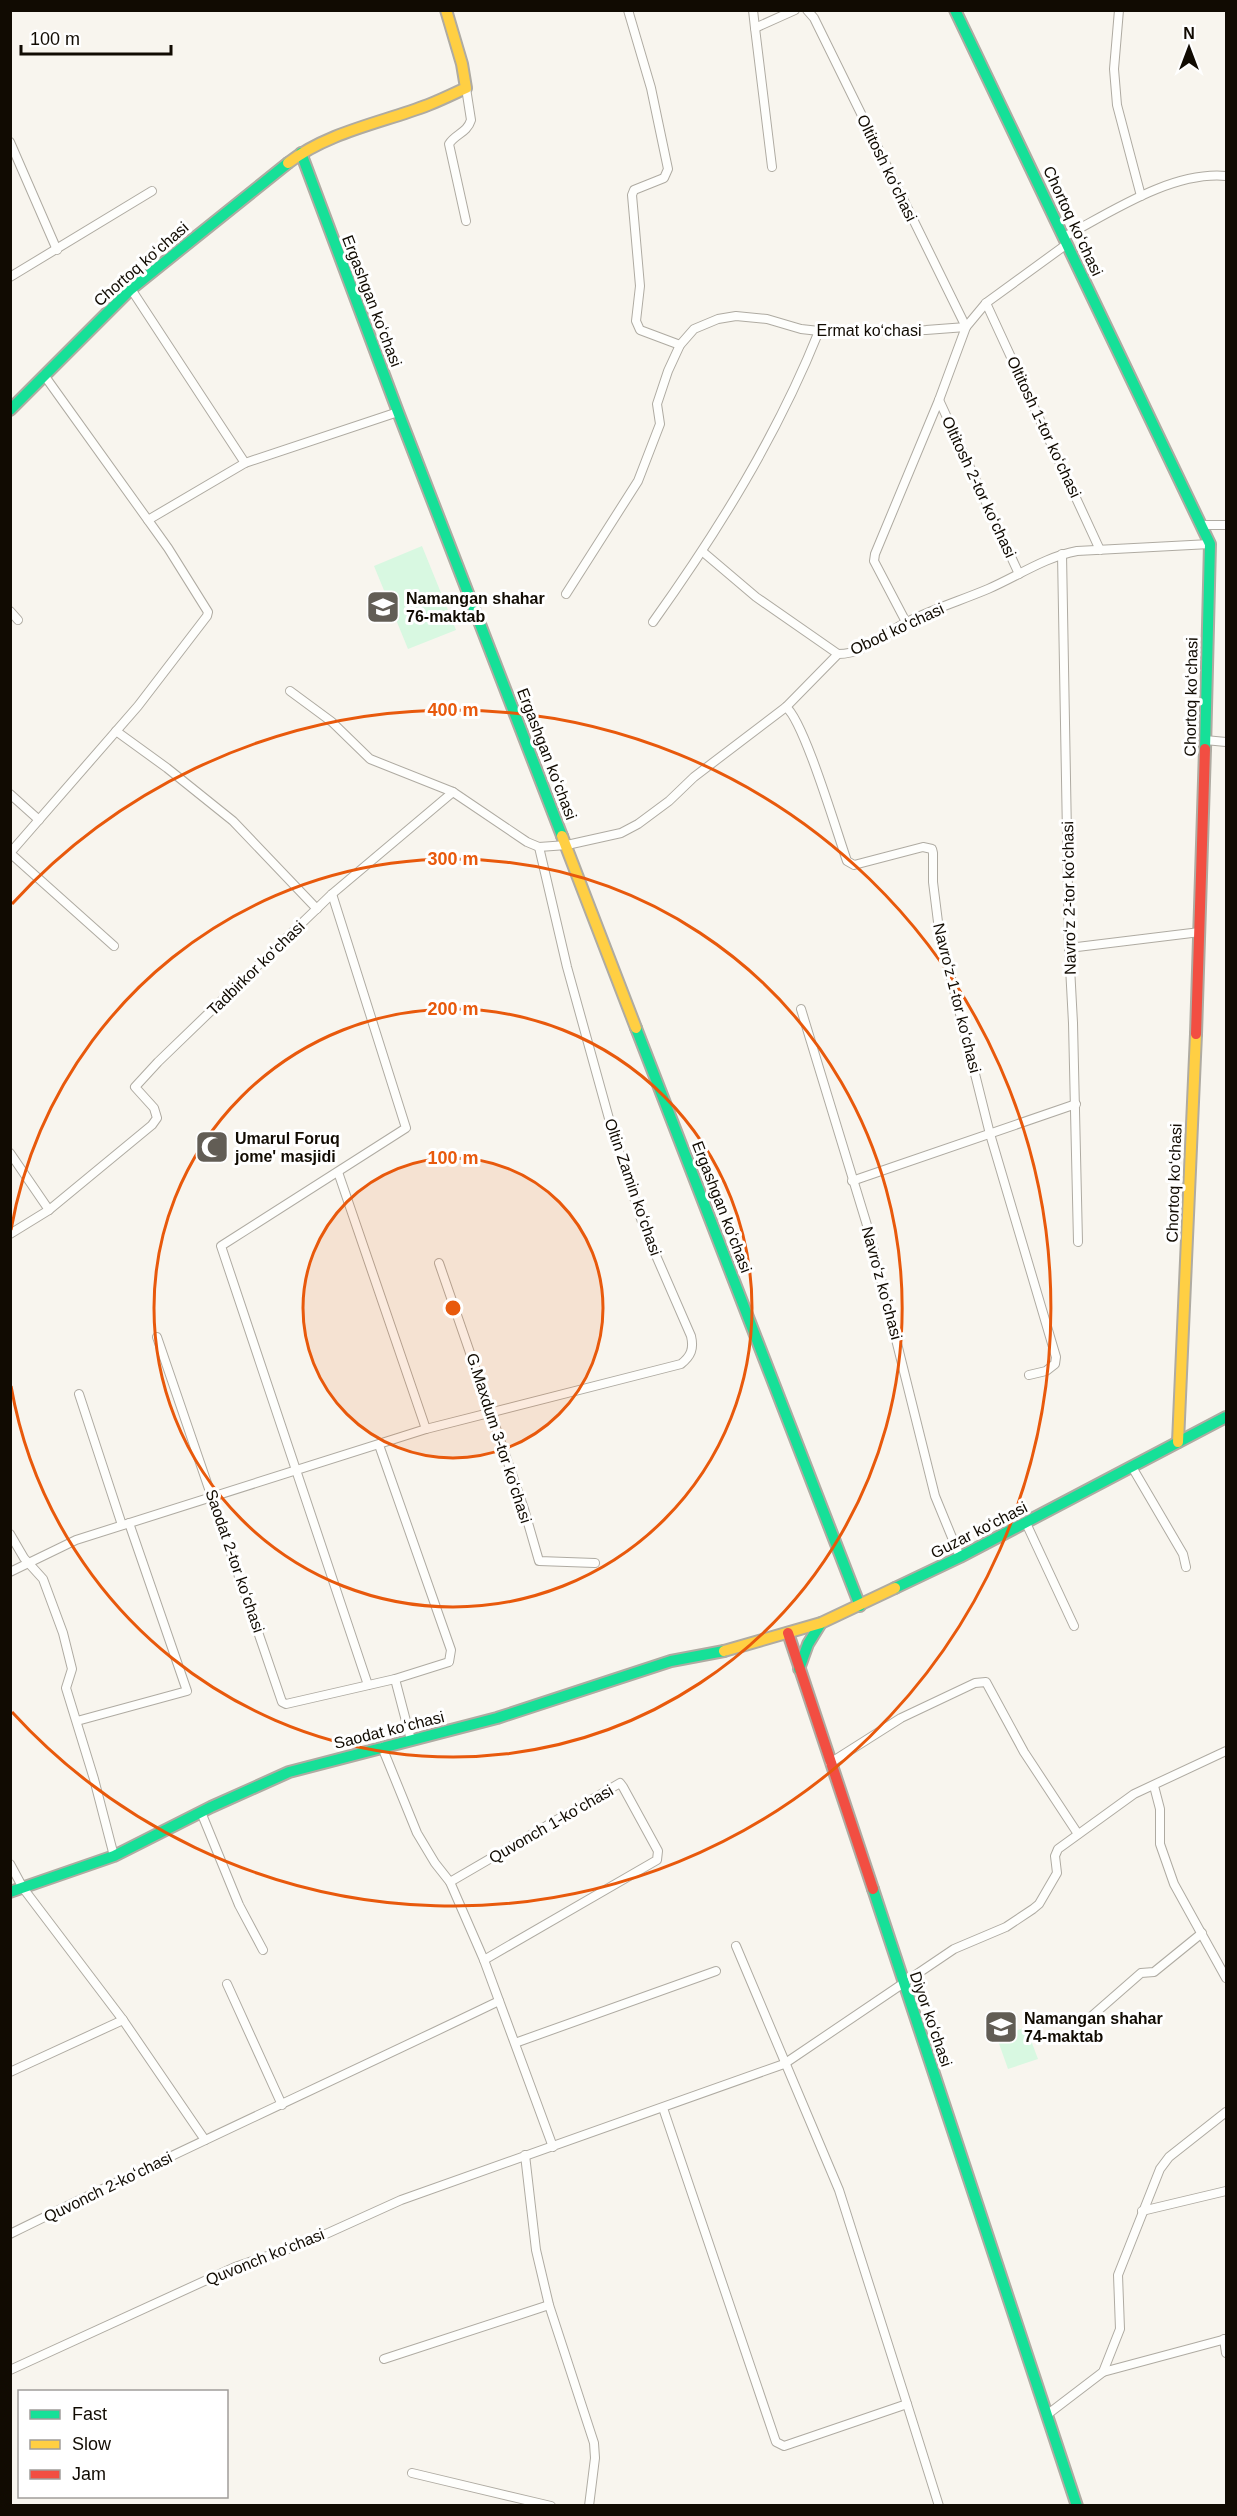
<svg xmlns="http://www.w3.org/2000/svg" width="1237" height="2516" viewBox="0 0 1237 2516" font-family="Arial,sans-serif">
	<rect width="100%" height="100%" fill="#f8f5ee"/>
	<!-- green -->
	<g fill="#d8f8e1">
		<polygon points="422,546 456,630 408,649 374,566"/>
		<polygon points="1026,2027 1038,2059 1008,2069 997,2038"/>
	</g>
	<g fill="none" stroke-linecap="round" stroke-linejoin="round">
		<defs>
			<g id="street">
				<polyline points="628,10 651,88 668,169 664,178 634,190 632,195 640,286 636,321 640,330 680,345"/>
				<polyline points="753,10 755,28 795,10"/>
				<polyline points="807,10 814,18 966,327 939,400 875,554 874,561 906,622"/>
				<polyline points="1119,10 1114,69 1117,105 1141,196"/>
				<polyline points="755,28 772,167"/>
				<polyline points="10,142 57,250"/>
				<path d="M466 221 449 144C455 134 467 133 471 120L466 88"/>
				<path d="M1064 237C1111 212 1172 171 1226 176"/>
				<polyline points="10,277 152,191"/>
				<polyline points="131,289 245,463"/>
				<polyline points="986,303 1100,550"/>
				<polyline points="939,400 1019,574"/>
				<polyline points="148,520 245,463 398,412"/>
				<polyline points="1203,525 1226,525"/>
				<polyline points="703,552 756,597 838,654"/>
				<polyline points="1062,554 1069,948 1073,1023 1078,1242"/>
				<polyline points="566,594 638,481 660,424 657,404 668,371 680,345 694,329 718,319 736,316 767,319 801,329 819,331 926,330 966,327 986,303 1067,244"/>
				<polyline points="10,611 18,620"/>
				<path d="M653 622C718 531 777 436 819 331"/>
				<polyline points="290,691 332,722 370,759 453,792"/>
				<path d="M786 707C804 721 837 833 847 861L854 865 923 847 932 849 933 853V882L939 930 990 1134 1056 1357 1055 1364 1046 1371 1029 1375"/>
				<polyline points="116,731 167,768 233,821 317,909"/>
				<polyline points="1205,740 1226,742"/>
				<polyline points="10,794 39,820"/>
				<polyline points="10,853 138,706 207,616 208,612 168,548 44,375"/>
				<polyline points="10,853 114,946"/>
				<polyline points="332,894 406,1128 221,1246 368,1685"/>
				<polyline points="1069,948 1200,932"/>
				<polyline points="801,1009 870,1235 935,1496 960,1557"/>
				<polyline points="10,1153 49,1210"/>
				<polyline points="338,1172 426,1429"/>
				<polyline points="852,1181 1076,1104"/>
				<path d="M10 1234 49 1210 152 1125 157 1118 154 1108 135 1087 158 1062 332 894 453 792 527 842 539 847 567 845 621 833 638 824 669 801 694 777 786 707 838 654C866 654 884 633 907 622 933 609 962 600 988 589 1018 576 1045 557 1077 551L1210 544"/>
				<polyline points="439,1263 524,1509 539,1561 595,1563"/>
				<polyline points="157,1337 282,1702 286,1704 395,1679 449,1662 451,1650 379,1445"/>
				<polyline points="79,1394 122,1525"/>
				<polyline points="1132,1467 1183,1554 1186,1567"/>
				<polyline points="1026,1523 1074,1626"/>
				<polyline points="10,1534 24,1558 43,1579 63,1633 72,1669 66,1688 94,1779 114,1856"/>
				<path d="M10 1572 76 1540 426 1429 681 1364C691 1356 694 1349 691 1336L644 1228 613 1133 567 967 539 847"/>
				<polyline points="395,1679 411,1740"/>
				<polyline points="77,1721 187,1691 129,1523"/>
				<polyline points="382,1747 417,1833 435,1863 450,1882 484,1960 553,2147"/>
				<polyline points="830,1763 901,1718 975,1683 986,1682 1024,1752 1078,1834"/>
				<polyline points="1154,1786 1160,1809 1160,1844 1174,1884 1226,1978"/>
				<polyline points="201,1812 239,1905 263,1950"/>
				<polyline points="10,1864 23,1888 123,2020 205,2140"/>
				<polyline points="450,1882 620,1783 623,1787 658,1851 657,1860 484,1960"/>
				<polyline points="227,1984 282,2105"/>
				<polyline points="1093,2015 1141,1973 1154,1972 1202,1933"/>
				<polyline points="515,2043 716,1971"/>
				<polyline points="10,2072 123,2020"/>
				<polyline points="663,2108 776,2442 784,2446 790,2444 907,2404 839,2190 736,1946"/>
				<polyline points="525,2155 536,2250 549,2305 594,2443 595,2458 589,2506"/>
				<polyline points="1142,2211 1226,2191"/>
				<path d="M10 2234C172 2154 337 2079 499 2001"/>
				<polyline points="1224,2339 1226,2353"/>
				<polyline points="384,2359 549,2305"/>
				<polyline points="10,2370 235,2267 306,2243 401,2200 784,2064 954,1949 1006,1927 1033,1909 1039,1904 1057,1873 1055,1856 1058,1849 1134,1794 1226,1751"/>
				<polyline points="1103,2372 1226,2339"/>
				<polyline points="907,2404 939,2506"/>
				<polyline points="1048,2414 1103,2372 1120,2329 1118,2275 1160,2169 1169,2157 1226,2112"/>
				<polyline points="412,2473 551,2506"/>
			</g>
			<g id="fast">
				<polyline points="955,10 1210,544 1205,749"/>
				<polyline points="301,153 398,412 562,836"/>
				<polyline points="10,410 131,289 288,163"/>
				<polyline points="636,1028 860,1606"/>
				<polyline points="895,1588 960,1557 1226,1417"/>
				<polyline points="799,1669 808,1644 821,1623"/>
				<polyline points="873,1889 1077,2506"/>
				<polyline points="10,1892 114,1856 211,1807 289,1772 497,1718 671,1661 724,1651"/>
			</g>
			<g id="slow">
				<path d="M288 163C328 132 381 123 428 105 441 100 453 94 466 88L462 64 446 10"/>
				<polyline points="562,836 636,1028"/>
				<polyline points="1178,1442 1196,1034"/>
				<polyline points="724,1651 821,1623 895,1588"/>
			</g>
			<g id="jam">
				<polyline points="1196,1034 1205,749"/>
				<polyline points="788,1633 873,1889"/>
			</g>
		</defs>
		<!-- street casing -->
		<use href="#street" stroke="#afaba2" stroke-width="10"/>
		<!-- fast casing -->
		<use href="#fast" stroke="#afaba2" stroke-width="14"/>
		<!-- slow casing -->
		<use href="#slow" stroke="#afaba2" stroke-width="14"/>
		<!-- jam casing -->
		<use href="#jam" stroke="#afaba2" stroke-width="14"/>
		<!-- street -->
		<use href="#street" stroke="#fefefc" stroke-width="8"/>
		<!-- fast -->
		<use href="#fast" stroke="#16e098" stroke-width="10"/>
		<!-- slow -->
		<use href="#slow" stroke="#ffcf43" stroke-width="10"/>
		<!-- jam -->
		<use href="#jam" stroke="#f24e42" stroke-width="10"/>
	</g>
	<!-- distance rings -->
	<circle cx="453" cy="1308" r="150" fill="#e8590c" fill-opacity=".12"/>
	<g fill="none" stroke="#e8590c" stroke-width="3">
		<circle cx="453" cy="1308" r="150"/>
		<circle cx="453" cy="1308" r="299"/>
		<path d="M11 1230A449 449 0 1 1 11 1386"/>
		<path d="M12 904A598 598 0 1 1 12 1712"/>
	</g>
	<!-- icons -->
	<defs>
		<symbol id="school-square" viewBox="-11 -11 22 22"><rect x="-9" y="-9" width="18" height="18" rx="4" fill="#625d55" stroke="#fff"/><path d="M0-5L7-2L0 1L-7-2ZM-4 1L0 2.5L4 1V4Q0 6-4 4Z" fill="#fff"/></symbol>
		<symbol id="mosque-square" viewBox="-11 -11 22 22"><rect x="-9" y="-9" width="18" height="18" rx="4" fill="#625d55" stroke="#fff"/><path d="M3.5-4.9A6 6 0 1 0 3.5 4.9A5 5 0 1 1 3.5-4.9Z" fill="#fff"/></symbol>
	</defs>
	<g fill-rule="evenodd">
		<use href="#school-square" x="364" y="588" width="38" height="38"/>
		<use href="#mosque-square" x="193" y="1128" width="38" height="38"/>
		<use href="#school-square" x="982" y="2008" width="38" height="38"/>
	</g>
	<g text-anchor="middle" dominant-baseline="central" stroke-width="6" stroke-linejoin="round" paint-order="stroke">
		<!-- street labels -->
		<g font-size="16" fill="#110b02" stroke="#fff">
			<text transform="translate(887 168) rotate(64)">Oltitosh koʻchasi</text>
			<text transform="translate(1073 221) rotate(65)">Chortoq koʻchasi</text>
			<text transform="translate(141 264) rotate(-41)">Chortoq koʻchasi</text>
			<text transform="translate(372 301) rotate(69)">Ergashgan koʻchasi</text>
			<text x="869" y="330">Ermat koʻchasi</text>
			<text transform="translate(1044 427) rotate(65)">Oltitosh 1-tor koʻchasi</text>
			<text transform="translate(979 487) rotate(65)">Oltitosh 2-tor koʻchasi</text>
			<text transform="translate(897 629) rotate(-25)">Obod koʻchasi</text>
			<text transform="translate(1191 697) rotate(-89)">Chortoq koʻchasi</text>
			<text transform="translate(547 754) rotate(69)">Ergashgan koʻchasi</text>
			<text transform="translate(1069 898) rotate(-91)">Navroʻz 2-tor koʻchasi</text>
			<text transform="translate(256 968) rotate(-44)">Tadbirkor koʻchasi</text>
			<text transform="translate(957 998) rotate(76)">Navroʻz 1-tor koʻchasi</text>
			<text transform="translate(1174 1183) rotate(-88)">Chortoq koʻchasi</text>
			<text transform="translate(633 1187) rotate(71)">Oltin Zamin koʻchasi</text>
			<text transform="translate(722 1207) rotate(69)">Ergashgan koʻchasi</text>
			<text transform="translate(882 1283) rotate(75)">Navroʻz koʻchasi</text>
			<text transform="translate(499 1438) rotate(72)">G.Maxdum 3-tor koʻchasi</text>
			<text transform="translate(979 1530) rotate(-27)">Guzar koʻchasi</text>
			<text transform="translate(235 1561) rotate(71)">Saodat 2-tor koʻchasi</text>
			<text transform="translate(389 1730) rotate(-14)">Saodat koʻchasi</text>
			<text transform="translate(551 1824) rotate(-30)">Quvonch 1-koʻchasi</text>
			<text transform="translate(931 2019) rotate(71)">Diyor koʻchasi</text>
			<text transform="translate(108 2187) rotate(-26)">Quvonch 2-koʻchasi</text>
			<text transform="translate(265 2257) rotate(-22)">Quvonch koʻchasi</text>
		</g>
		<!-- poi labels -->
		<g font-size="16" font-weight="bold" fill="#110b02" stroke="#fff" text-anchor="start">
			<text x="406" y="598">Namangan shahar<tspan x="406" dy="18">76-maktab</tspan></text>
			<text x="235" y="1138">Umarul Foruq<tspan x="235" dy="18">jome' masjidi</tspan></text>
			<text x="1024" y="2018">Namangan shahar<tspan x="1024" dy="18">74-maktab</tspan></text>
		</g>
	</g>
	<circle cx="453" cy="1308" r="9" fill="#e8590c" stroke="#fff" stroke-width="3"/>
	<g font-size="18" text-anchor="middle" font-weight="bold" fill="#e8590c" stroke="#fff" stroke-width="6" stroke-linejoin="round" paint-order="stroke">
		<text x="453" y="716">400 m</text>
		<text x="453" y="865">300 m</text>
		<text x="453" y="1015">200 m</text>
		<text x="453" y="1164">100 m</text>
	</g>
	<!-- border -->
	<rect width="1237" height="2516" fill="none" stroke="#110b02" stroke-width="24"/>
	<!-- legend -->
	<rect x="18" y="2390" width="210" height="108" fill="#ffffff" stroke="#a09d9a" stroke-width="1.5"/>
	<rect x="30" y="2410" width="30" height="9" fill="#16e098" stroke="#a09d9a" stroke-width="1.5"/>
	<text x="72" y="2420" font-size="18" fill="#110b02">Fast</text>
	<rect x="30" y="2440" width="30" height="9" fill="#ffcf43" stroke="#a09d9a" stroke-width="1.5"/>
	<text x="72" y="2450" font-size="18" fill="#110b02">Slow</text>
	<rect x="30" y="2470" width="30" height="9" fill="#f24e42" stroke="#a09d9a" stroke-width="1.5"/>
	<text x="72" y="2480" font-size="18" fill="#110b02">Jam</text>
	<!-- north arrow -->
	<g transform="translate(1189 48)" stroke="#ffffff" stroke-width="4.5" paint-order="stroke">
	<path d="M0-4.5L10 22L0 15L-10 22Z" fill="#110b02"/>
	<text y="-9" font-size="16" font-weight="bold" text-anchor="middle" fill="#110b02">N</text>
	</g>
	<!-- scale -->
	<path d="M21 45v9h150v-9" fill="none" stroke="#110b02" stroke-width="3"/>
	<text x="30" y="45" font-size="18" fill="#110b02" stroke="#ffffff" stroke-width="4.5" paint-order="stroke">100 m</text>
</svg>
